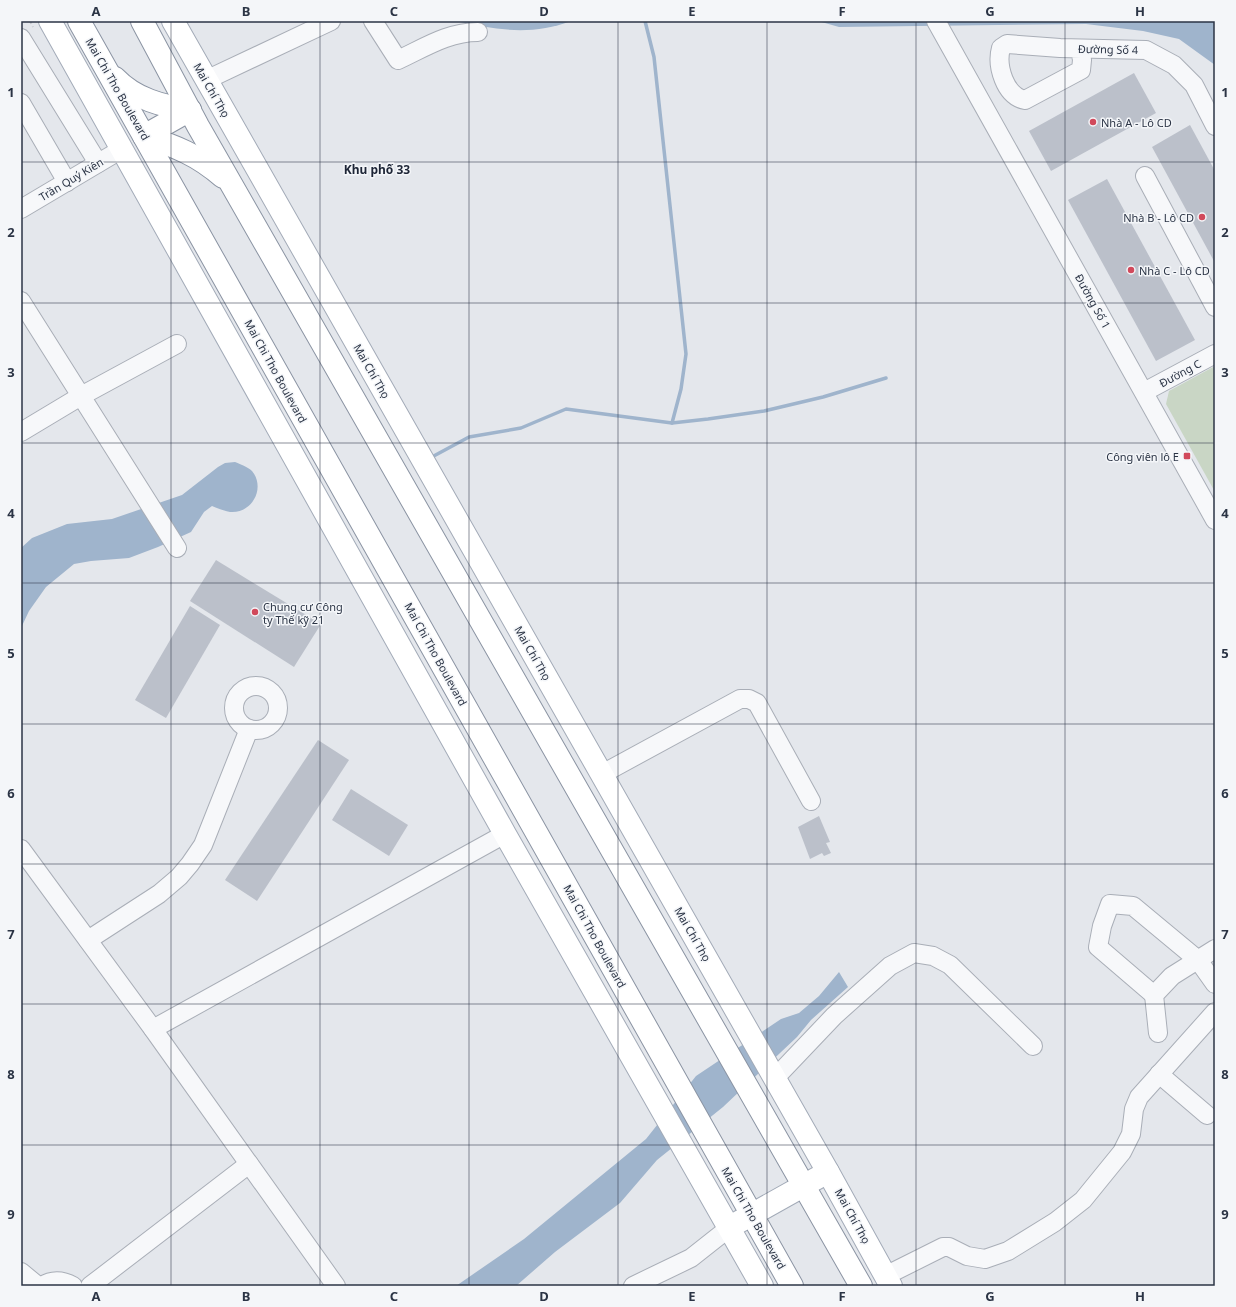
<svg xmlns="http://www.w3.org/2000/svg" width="1236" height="1307" viewBox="0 0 1236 1307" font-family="'Noto Sans',sans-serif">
	<rect width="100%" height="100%" fill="#e4e7ec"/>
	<!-- green -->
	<polygon fill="#c9d6c5" points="1215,366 1215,492 1166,404 1169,391"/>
	<!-- water -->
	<g fill="#9fb4cc">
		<path d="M456 21H571C532 36 495 30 456 21Z"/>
		<polygon points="818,21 1215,21 1215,65 1179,39 1143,31 1086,24 839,27"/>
		<path d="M235 462C240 464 248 467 252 471 266 488 252 514 230 512 224 511 217 508 212 506L204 512 191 532 158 547 129 558 91 561 74 564 46 587 29 611 21 628V548L32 538 67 524 112 519 182 495 218 467 225 463Z"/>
		<polygon points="839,972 848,987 811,1020 797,1037 723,1107 657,1160 620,1203 555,1252 516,1286 456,1286 524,1239 646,1139 696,1076 781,1019 799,1013 819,996"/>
	</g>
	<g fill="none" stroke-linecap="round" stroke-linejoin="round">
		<!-- stream -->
		<g stroke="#9fb4cc" stroke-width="3.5">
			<polyline points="645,21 654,57 686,354 681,389 672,423"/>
			<polyline points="430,458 469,437 521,428 566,409 672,423 708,419 764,411 823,397 886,378"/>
		</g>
	</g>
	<!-- building -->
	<g fill="#bbc0ca">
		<polygon points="1134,73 1156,113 1051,171 1029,131"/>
		<polygon points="1190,125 1215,171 1215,263 1152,147"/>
		<polygon points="1107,179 1195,340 1156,361 1068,200"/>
		<polygon points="216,560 321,624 294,667 190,601"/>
		<polygon points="190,606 220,625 166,718 135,700"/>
		<polygon points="318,740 349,760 257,901 225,880"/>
		<polygon points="351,789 408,825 389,856 332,820"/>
		<polygon points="819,816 830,842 826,843 831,853 824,856 822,853 810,859 798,827"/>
	</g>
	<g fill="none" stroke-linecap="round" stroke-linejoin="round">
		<defs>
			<g id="minor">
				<path d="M373 21 398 60C424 48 448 32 478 32"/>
				<polyline points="936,21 1215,520"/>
				<polyline points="21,38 98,163"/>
				<path d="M1080 49 1082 60 1081 70 1025 100C1005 96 996 66 1001 48L1007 44 1060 48 1146 50 1174 65 1194 85 1215 126"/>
				<polyline points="206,80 331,21"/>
				<polyline points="21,103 67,182"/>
				<polyline points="1145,176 1215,307"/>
				<polyline points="21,209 122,149"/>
				<polyline points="21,301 177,548"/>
				<polyline points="1144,392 1215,354"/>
				<polyline points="21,432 81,396 177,344"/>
				<circle cx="256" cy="708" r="22"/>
				<polyline points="602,774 740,699 749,699 757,703 811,801"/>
				<polyline points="21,849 153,1029 336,1286"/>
				<polyline points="88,940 159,894 179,877 190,864 203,845 249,729"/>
				<polyline points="1154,995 1098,947 1102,926 1110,904 1133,906 1198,960 1215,984"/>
				<polyline points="153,1029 505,834"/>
				<polyline points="1158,1033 1154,995 1172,976 1215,949"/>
				<polyline points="1159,1074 1207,1115"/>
				<polyline points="775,1078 834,1016 890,966 914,953 933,956 950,965 1033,1046"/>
				<polyline points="21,1272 38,1286"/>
				<polyline points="885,1276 943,1247 949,1247 967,1256 985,1259 1008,1251 1055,1222 1083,1200 1122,1152 1131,1134 1134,1109 1139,1097 1215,1012"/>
				<path d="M42 1286C53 1279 62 1280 73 1286"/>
				<polyline points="90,1286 249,1164"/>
				<polyline points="633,1286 691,1258 729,1228"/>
			</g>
			<g id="major">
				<polyline points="50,21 505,834 762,1286"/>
				<polyline points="173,21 828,1172 891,1286"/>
				<polyline points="735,1224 828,1172"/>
			</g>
			<g id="highway">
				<polyline points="79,21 792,1286"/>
				<polyline points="142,21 198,126 861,1286"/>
				<path d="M115 78C135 99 162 106 190 110"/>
				<path d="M144 136C175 146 198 155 223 177"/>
				<polyline points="144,136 190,110"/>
			</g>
		</defs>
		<!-- minor casing -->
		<use href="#minor" stroke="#a9aeb7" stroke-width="20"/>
		<!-- major casing -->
		<use href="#major" stroke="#a3abb8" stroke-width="24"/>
		<!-- highway casing -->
		<use href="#highway" stroke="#8b94a3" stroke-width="24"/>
		<!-- path -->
		<polyline stroke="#c2c5cb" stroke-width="2" stroke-dasharray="3 3" stroke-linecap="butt" points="30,21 33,27"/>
		<!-- minor -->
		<use href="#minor" stroke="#f7f8fa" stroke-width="18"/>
		<!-- major -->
		<use href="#major" stroke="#fff" stroke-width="22"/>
		<!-- highway -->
		<use href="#highway" stroke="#fff" stroke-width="22"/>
	</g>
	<!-- grid -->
	<path fill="none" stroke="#2b3445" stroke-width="1" stroke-opacity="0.55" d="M171 21V1286M320 21V1286M469 21V1286M618 21V1286M767 21V1286M916 21V1286M1065 21V1286M21 162H1215M21 303H1215M21 443H1215M21 583H1215M21 724H1215M21 864H1215M21 1004H1215M21 1145H1215"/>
	<!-- markers -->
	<g fill="#d1495b" stroke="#f4f6f9" stroke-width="1.5">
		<circle cx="1093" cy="122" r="4"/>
		<circle cx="1202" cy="217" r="4"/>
		<circle cx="1131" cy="270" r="4"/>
		<rect x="1183" y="452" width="8" height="8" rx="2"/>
		<circle cx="255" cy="612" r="4"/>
	</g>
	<g text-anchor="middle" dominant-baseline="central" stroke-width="3" stroke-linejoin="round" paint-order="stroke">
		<!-- street labels -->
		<g font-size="11" fill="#2b3445" stroke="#f4f6f9">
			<text transform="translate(1108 49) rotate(1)">Đường Số 4</text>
			<text transform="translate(118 89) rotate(60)">Mai Chi Tho Boulevard</text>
			<text transform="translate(212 90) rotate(60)">Mai Chí Thọ</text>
			<text transform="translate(71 179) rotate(-31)">Trần Quý Kiên</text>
			<text transform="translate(1093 301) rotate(61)">Đường Số 1</text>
			<text transform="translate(276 371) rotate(61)">Mai Chi Tho Boulevard</text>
			<text transform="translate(372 371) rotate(60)">Mai Chí Thọ</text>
			<text transform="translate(1180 373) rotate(-28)">Đường C</text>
			<text transform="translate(533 653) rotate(60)">Mai Chí Thọ</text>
			<text transform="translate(436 654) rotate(61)">Mai Chi Tho Boulevard</text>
			<text transform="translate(693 934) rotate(60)">Mai Chí Thọ</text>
			<text transform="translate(595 936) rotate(61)">Mai Chi Tho Boulevard</text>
			<text transform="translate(853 1216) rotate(61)">Mai Chí Thọ</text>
			<text transform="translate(754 1218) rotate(60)">Mai Chi Tho Boulevard</text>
		</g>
		<!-- poi labels -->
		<g font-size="11" fill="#2b3445" stroke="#f4f6f9" text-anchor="start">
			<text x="1101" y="122">Nhà A - Lô CD</text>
			<text x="1194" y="217" text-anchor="end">Nhà B - Lô CD</text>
			<text x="1139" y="270">Nhà C - Lô CD</text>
			<text x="1179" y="456" text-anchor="end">Công viên lô E</text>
			<text x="263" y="606">Chung cư Công<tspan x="263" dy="13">ty Thế kỹ 21</tspan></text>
		</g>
		<!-- neighbourhood labels -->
		<g font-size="12" font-weight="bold" fill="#1d2536" stroke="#f4f6f9">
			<text x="377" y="169">Khu phố 33</text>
		</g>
	</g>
	<!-- border -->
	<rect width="1236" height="1307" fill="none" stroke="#f4f6f9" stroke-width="44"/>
	<rect x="22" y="22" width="1192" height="1263" fill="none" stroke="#2b3445" stroke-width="1.5"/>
	<g font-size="13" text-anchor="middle" font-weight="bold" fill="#2b3445">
		<text x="96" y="16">A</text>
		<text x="246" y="16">B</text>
		<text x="394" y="16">C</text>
		<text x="544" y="16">D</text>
		<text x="692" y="16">E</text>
		<text x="842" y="16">F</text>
		<text x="990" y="16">G</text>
		<text x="1140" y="16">H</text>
		<text x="11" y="97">1</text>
		<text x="1225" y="97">1</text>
		<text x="11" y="237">2</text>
		<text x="1225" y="237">2</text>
		<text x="11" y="377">3</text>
		<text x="1225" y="377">3</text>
		<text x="11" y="518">4</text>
		<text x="1225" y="518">4</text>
		<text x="11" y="658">5</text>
		<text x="1225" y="658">5</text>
		<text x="11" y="798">6</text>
		<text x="1225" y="798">6</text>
		<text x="11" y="939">7</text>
		<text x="1225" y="939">7</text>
		<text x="11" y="1079">8</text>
		<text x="1225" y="1079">8</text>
		<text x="11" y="1219">9</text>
		<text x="1225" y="1219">9</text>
		<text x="96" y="1301">A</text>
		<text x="246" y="1301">B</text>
		<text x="394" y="1301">C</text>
		<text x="544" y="1301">D</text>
		<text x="692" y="1301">E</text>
		<text x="842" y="1301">F</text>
		<text x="990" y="1301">G</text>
		<text x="1140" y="1301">H</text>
	</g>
</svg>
